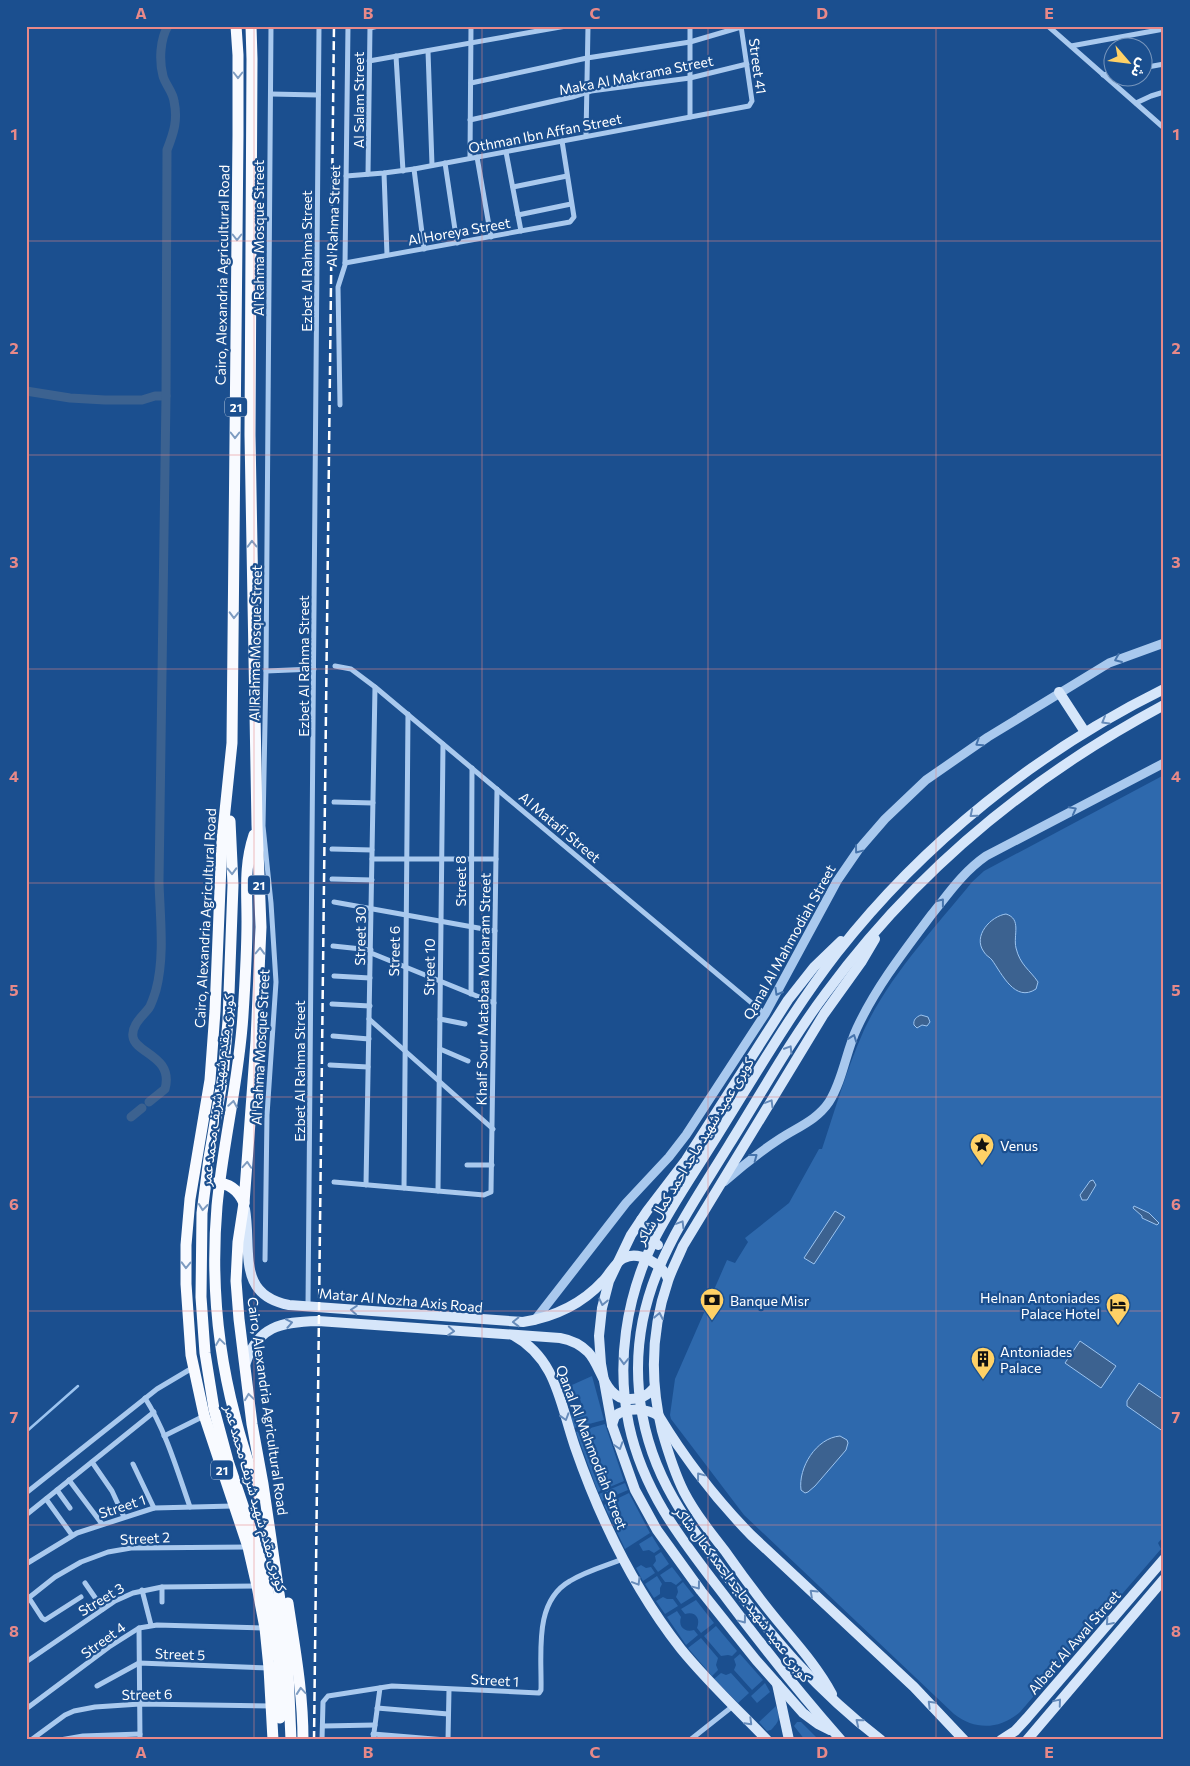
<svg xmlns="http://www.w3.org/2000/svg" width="1190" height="1766" viewBox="0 0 1190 1766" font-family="Commissioner,'Noto Sans Arabic',sans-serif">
	<rect width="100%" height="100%" fill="#1b4f8f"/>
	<!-- green -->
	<g fill="#2e69ad">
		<path d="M1164 775V1536L1158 1543 1161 1549 1020 1712C1000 1729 976 1731 954 1714L744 1515 671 1419 670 1415 675 1379 727 1260 735 1263 748 1242 745 1238 789 1203 819 1149H822C835 1110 847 1068 864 1030 890 975 934 929 972 882L984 871Z"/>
		<polygon points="592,1376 604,1420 574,1428 570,1413 583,1408 580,1399 567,1403 563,1389"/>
		<polygon points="605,1424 624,1481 598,1492 576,1432"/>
		<polygon points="625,1483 628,1490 602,1501 599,1494"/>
		<polygon points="629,1493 650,1533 625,1549 604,1505"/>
		<polygon points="652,1536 660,1549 654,1553 649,1550 643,1551 639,1544"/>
		<polygon points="661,1552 669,1564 658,1572 653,1565 656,1561 655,1556"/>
		<polygon points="641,1565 646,1568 651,1567 655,1573 643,1581 636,1568"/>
		<polygon points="672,1567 682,1580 676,1585 671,1582 665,1582 660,1575"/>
		<polygon points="657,1576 662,1584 660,1588 660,1594 654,1598 645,1584"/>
		<polygon points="683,1582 694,1596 681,1604 676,1597 678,1592 677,1587"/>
		<polygon points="663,1597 667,1599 673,1599 678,1606 665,1614 656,1601"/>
		<path d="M696 1600 714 1623 701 1633 697 1628C701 1618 695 1611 685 1614L681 1609Z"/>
		<path d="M677 1611 681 1617C678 1626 684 1633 694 1630L698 1635 686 1645 667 1617Z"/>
		<polygon points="716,1626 737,1651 732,1656 728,1655 721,1656 704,1636"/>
		<polygon points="701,1638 718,1658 716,1665 718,1670 712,1676 688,1648"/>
		<polygon points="740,1654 763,1680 752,1690 734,1670 736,1665 734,1659"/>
		<polygon points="721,1673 726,1675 731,1673 749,1693 738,1703 714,1679"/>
		<polygon points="765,1683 770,1692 757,1703 751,1696"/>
		<path d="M776 1706C780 1719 780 1720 771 1730L767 1731 759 1722Z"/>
		<polygon points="797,1722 801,1722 819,1740 805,1740 794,1726"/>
	</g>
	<!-- water -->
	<g fill="#3c6290" stroke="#9cc4f0">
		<path d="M1006 914C1022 919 1013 935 1016 948 1020 965 1030 970 1038 982L1036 989C1015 1003 1002 974 992 960 990 957 986 956 984 952 972 936 991 916 1006 914Z"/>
		<path d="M921 1015 928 1017 930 1022 927 1026 922 1025 917 1028 914 1025C913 1020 916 1017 921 1015Z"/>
		<polygon points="1093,1180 1096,1185 1087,1200 1082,1200 1080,1195 1090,1181"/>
		<polygon points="1134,1206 1149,1213 1159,1223 1157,1225 1142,1218 1142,1216 1133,1208"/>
		<polygon points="835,1211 845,1217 814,1264 804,1258"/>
		<polygon points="1080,1341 1116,1366 1101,1388 1065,1363"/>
		<polygon points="1139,1383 1164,1400 1164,1432 1127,1406 1127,1401"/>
		<path d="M840 1436 847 1440 848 1443 846 1450 815 1486 808 1492 805 1493 801 1490C798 1468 816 1438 840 1436Z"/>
	</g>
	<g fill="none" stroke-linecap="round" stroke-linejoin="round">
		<!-- stream -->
		<polyline stroke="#9cc4f0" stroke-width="2.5" points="26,1432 78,1386"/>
		<!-- canal -->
		<g stroke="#3c6290" stroke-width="9">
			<polyline points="26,391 70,398 105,400 142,400 155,396 166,396"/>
			<path d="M149 1102 165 1089C174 1056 135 1053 133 1037 131 1025 143 1016 149 1008 152 1003 154 996 156 990 165 956 160 917 159 882L166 396 167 150C174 132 178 120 174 101 173 92 165 84 163 76 159 61 160 39 168 26"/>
			<polyline points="131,1117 142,1108"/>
		</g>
		<!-- minor -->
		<g stroke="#a9c9ee" stroke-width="5">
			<polyline points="690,26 690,117"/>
			<polyline points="1048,26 1164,128"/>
			<polyline points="370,28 378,26"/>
			<polyline points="1071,46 1164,29"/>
			<polyline points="428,51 432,165"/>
			<polyline points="396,56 403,171"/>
			<polyline points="369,61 566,26"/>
			<polyline points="1142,68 1164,64"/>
			<polyline points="1103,75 1112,73"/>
			<polyline points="471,83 587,58 690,42 741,27"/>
			<polyline points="271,94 318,95"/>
			<polyline points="1136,103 1151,96 1164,92"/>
			<polyline points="470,120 572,97 591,91 690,78 747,64"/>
			<polyline points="586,136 588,26"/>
			<polyline points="506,152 521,231"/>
			<polyline points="477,157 491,237"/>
			<polyline points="470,158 471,26"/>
			<polyline points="445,163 457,243"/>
			<polyline points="414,169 424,249"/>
			<polyline points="384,173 387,255"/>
			<polyline points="368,174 370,26"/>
			<polyline points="346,176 384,173 414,169 749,106 752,101 741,26"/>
			<polyline points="513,187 567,176"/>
			<polyline points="518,215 571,204"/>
			<polyline points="345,263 570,222 574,217 562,141"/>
			<polyline points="340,405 338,287 345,265 348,26"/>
			<polyline points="335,666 351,669 375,687 765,1014"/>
			<polyline points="266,671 314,669"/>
			<polyline points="334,802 373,803"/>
			<polyline points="332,849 372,850"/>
			<polyline points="372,859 496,859"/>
			<polyline points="332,879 372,880"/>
			<polyline points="334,902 495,931"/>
			<polyline points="333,946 371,950"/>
			<polyline points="371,953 494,1003"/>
			<polyline points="334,976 370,978"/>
			<polyline points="471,994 472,768"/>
			<polyline points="332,1004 370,1006"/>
			<polyline points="369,1019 493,1129"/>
			<polyline points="440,1019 465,1024"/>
			<polyline points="333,1036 369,1039"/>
			<polyline points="440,1049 468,1061"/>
			<polyline points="330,1065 368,1067"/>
			<polyline points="467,1165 492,1165"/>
			<polyline points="334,1182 484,1195 491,1192 497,789"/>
			<polyline points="366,1185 375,687"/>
			<polyline points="404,1188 408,714"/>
			<polyline points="438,1191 443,744"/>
			<polyline points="265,1260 267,1115 276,982 271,903 263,826 266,671 271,26"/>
			<polyline points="308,1307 319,26"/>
			<path d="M145 1398C166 1431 177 1470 190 1507"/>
			<polyline points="164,1436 204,1416"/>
			<polyline points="92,1462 112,1491 124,1517"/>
			<polyline points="133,1464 154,1508"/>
			<polyline points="69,1480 102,1524"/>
			<polyline points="57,1490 70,1508"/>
			<polyline points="26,1493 157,1389 194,1367"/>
			<polyline points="46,1499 72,1535"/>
			<polyline points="26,1515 154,1412"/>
			<polyline points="26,1564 77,1533 154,1508 233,1506"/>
			<polyline points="85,1583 103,1609"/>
			<polyline points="142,1590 151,1625"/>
			<polyline points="29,1598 42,1618 45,1620 81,1597"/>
			<polyline points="26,1600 55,1577 81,1562 108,1552 131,1548 248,1547"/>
			<polyline points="162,1602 162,1587"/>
			<polyline points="139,1628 140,1740"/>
			<polyline points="26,1662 115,1601 133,1593 162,1587 257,1586"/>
			<polyline points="97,1686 139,1663 269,1668"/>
			<polyline points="377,1708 448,1714"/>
			<polyline points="26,1709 109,1647 139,1628 157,1625 264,1628"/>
			<polyline points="323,1726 375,1725"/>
			<polyline points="373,1734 446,1740"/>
			<polyline points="31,1740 65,1715 74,1711 95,1707 140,1704 271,1706"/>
			<polyline points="60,1740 83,1736 140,1734"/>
			<path d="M322 1740 323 1702 328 1696 392 1686 539 1693 541 1690C542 1654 533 1602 570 1581 586 1571 605 1566 623 1559"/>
			<polyline points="373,1740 380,1688"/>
			<polyline points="448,1740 449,1690"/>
			<polyline points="690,1740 733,1706"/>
		</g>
		<!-- tertiary -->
		<g stroke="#a9c9ee" stroke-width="9">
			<path d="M724 1182C742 1166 761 1151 781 1138 798 1127 817 1120 829 1102 843 1080 846 1051 857 1028 876 987 905 950 932 914 949 893 963 872 986 856L1164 763"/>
			<polyline points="535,1320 626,1203 669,1157 686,1135 765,1014 837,881 859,849 885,819 926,780 988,737 1109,663 1164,643"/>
		</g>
		<!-- secondary -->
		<g stroke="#d6e6fa" stroke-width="10">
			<polyline points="1059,692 1085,732"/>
			<path d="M245 1209C252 1250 236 1295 289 1305L523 1322C554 1317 581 1305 603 1281 610 1274 615 1262 624 1258 639 1250 663 1265 668 1279"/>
			<polyline points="641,1220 647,1236 658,1245"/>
			<path d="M513 1335C557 1359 560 1404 575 1447 600 1519 634 1589 681 1649 707 1681 738 1710 767 1740"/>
			<path d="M245 1365C257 1326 281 1322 318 1321L560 1338C571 1340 580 1344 588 1352 602 1366 604 1400 630 1399 641 1399 647 1396 654 1388"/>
			<path d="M612 1425 615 1416C627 1407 647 1408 659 1416 685 1459 716 1499 751 1535L914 1687 964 1740"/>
			<polyline points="777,1684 789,1740"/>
			<path d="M832 1694C815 1662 790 1637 768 1609 753 1590 739 1571 725 1551 710 1532 695 1513 684 1492 674 1472 668 1452 662 1431 650 1381 651 1330 668 1281 672 1269 678 1258 683 1246L824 1014 862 961 875 939"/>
			<polyline points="830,1730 818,1724 803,1713 756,1660 701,1591 657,1530 635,1490 612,1425 601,1364 599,1336 602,1308 609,1281 631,1235 647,1211 686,1160 788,1000 814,967 841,941"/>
			<path d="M841 1740C801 1695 763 1647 727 1599 685 1544 644 1495 629 1425 616 1363 626 1299 653 1242 672 1204 697 1169 719 1133 757 1072 793 1010 837 953 923 843 1038 751 1164 689"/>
			<path d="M881 1740C817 1691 773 1639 726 1575 681 1514 646 1468 639 1391 630 1291 680 1225 729 1145 761 1094 790 1041 826 993 915 872 1031 776 1164 705"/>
			<polyline points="1001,1740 1015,1731 1027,1718 1164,1559"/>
			<polyline points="1027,1740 1164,1579"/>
		</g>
		<!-- trunk -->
		<g stroke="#f8faff" stroke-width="11">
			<polyline points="236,26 238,55 238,135 232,743 222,840 215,1011 210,1080 190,1199 186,1245 186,1284 191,1355 204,1415 248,1547 257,1586 265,1628 269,1668 273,1740"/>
			<polyline points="251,26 252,59 250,435 257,825 261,927 256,1041 244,1203 238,1242 236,1281 239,1319 252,1424 263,1484 287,1648 291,1740"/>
			<polyline points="230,821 233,885 228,1021 223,1076 209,1158 202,1213 201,1297 205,1353 214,1409 228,1461 259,1553 272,1610 279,1663 280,1718"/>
			<path d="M254 835C244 865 247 890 247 921 247 952 245 984 243 1015 239 1080 223 1142 217 1206 211 1277 217 1348 235 1416 241 1443 251 1469 259 1496"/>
			<path d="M213 1183C228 1182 238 1189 244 1203"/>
			<path d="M288 1603C295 1650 303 1692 303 1740"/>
		</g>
		<!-- rail -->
		<polyline stroke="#fff" stroke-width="2.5" stroke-dasharray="9 4" stroke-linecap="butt" points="314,1740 334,26"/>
	</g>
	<!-- one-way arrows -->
	<defs><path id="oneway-chevron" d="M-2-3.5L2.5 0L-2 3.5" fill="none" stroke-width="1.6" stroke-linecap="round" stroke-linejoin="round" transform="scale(1.25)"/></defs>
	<g stroke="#7e9cc1">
		<use href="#oneway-chevron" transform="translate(238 75) rotate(90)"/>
		<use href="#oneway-chevron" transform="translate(237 237) rotate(90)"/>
		<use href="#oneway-chevron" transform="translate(235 435) rotate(90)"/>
		<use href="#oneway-chevron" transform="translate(252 544) rotate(-91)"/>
		<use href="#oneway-chevron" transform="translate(234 615) rotate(91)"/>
		<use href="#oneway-chevron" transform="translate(232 871) rotate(88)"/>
		<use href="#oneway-chevron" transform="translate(260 951) rotate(-88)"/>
		<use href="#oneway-chevron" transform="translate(233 1104) rotate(-81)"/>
		<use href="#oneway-chevron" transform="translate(247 1165) rotate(-86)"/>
		<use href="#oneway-chevron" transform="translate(203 1207) rotate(96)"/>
		<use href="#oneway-chevron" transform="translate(186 1265) rotate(91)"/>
		<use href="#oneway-chevron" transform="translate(220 1342) rotate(-98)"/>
		<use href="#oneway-chevron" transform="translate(249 1397) rotate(-98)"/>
		<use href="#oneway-chevron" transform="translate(301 1691) rotate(-95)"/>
	</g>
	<g stroke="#4674ac">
		<use href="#oneway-chevron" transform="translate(1118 659) rotate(157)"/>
		<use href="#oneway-chevron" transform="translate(979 743) rotate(147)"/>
		<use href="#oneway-chevron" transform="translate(1073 810) rotate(-28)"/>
		<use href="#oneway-chevron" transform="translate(858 850) rotate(127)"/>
		<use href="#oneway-chevron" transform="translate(941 902) rotate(-52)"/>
		<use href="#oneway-chevron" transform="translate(778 992) rotate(120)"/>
		<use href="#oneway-chevron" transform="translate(853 1038) rotate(-70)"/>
		<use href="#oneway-chevron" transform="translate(754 1157) rotate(-37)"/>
	</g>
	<g stroke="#668bba">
		<use href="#oneway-chevron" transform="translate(1105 721) rotate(150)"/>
		<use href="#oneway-chevron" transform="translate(973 814) rotate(140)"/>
		<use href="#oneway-chevron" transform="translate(789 1049) rotate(-58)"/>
		<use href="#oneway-chevron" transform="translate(770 1103) rotate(-59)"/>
		<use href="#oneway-chevron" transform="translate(681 1224) rotate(-59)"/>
		<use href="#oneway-chevron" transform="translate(603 1302) rotate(102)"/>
		<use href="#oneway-chevron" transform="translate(354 1310) rotate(-176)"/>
		<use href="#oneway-chevron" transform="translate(659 1316) rotate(-79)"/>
		<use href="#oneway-chevron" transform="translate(516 1322) rotate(179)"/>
		<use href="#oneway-chevron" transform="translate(289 1323) rotate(-11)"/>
		<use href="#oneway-chevron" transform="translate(451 1331) rotate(4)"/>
		<use href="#oneway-chevron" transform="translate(624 1361) rotate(92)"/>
		<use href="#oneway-chevron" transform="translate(565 1417) rotate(73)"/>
		<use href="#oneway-chevron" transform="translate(619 1446) rotate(72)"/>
		<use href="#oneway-chevron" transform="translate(700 1476) rotate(-127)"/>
		<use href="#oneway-chevron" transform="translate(637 1582) rotate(59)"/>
		<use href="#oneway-chevron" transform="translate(697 1586) rotate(53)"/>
		<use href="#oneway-chevron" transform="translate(813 1593) rotate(-137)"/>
		<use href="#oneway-chevron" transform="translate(743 1620) rotate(53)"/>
		<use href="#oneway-chevron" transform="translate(1109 1622) rotate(131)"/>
		<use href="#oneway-chevron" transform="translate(1058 1702) rotate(-50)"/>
		<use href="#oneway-chevron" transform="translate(931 1704) rotate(-135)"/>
		<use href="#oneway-chevron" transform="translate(749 1722) rotate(45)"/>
		<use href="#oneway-chevron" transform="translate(859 1722) rotate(-141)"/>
	</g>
	<!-- grid -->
	<path fill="none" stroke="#e88989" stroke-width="1" stroke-opacity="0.55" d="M254 26V1740M482 26V1740M708 26V1740M936 26V1740M26 241H1164M26 455H1164M26 669H1164M26 883H1164M26 1097H1164M26 1311H1164M26 1525H1164"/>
	<!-- icons -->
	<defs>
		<symbol id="sight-pin" viewBox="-11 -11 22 30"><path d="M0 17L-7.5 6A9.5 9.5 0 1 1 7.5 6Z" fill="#ffd166" stroke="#1b4f8f"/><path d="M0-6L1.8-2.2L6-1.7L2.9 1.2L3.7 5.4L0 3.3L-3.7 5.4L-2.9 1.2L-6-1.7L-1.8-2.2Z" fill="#111"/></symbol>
		<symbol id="bank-pin" viewBox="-11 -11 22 30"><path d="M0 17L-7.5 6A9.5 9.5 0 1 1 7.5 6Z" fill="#ffd166" stroke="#1b4f8f"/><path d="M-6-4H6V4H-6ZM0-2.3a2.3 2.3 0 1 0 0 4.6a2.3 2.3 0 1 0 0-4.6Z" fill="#111"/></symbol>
		<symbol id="hotel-pin" viewBox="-11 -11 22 30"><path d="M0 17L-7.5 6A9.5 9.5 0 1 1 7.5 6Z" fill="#ffd166" stroke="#1b4f8f"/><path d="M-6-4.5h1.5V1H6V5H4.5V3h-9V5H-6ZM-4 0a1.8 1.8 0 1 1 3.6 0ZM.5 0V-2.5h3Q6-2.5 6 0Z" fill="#111"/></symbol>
		<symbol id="building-pin" viewBox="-11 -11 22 30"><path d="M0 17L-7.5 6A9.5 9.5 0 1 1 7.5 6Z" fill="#ffd166" stroke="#1b4f8f"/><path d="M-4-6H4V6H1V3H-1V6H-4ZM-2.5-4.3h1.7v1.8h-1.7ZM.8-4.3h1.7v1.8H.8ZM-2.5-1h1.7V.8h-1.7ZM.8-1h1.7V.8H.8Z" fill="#111"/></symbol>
	</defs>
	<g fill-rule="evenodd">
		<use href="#sight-pin" x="968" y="1131" width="28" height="38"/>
		<use href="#bank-pin" x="698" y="1286" width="28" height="38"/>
		<use href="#hotel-pin" x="1104" y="1291" width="28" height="38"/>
		<use href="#building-pin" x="969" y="1345" width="28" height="38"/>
	</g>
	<g text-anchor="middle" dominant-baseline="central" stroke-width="4.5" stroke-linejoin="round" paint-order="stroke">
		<!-- shield labels -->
		<g fill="#1b4f8f" stroke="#bbcadd" stroke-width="1">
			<rect x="225" y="397.5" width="22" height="19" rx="4"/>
			<rect x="248" y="875.5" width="22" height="19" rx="4"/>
			<rect x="211" y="1460.5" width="22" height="19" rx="4"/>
		</g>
		<g font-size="12" font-weight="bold" fill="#fff">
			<text x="236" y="407">21</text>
			<text x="259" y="885">21</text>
			<text x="222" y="1470">21</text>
		</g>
		<!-- street labels -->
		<g font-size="14" fill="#fff" stroke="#1b4f8f">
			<text transform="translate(758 66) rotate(82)">Street 41</text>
			<text transform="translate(636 75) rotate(-11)">Maka Al Makrama Street</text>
			<text transform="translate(358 100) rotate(-90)">Al Salam Street</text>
			<text transform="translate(545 133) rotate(-11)">Othman Ibn Affan Street</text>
			<text transform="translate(333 216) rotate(-88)">Al Rahma Street</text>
			<text transform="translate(459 231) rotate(-10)">Al Horeya Street</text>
			<text transform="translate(258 238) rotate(-90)">Al Rahma Mosque Street</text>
			<text transform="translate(306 261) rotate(-90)">Ezbet Al Rahma Street</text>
			<text transform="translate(222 275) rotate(-89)">Cairo, Alexandria Agricultural Road</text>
			<text transform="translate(255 643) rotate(-89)">Al Rahma Mosque Street</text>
			<text transform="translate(303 666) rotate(-90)">Ezbet Al Rahma Street</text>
			<text transform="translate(560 827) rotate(40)">Al Matafi Street</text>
			<text transform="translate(460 881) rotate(-90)">Street 8</text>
			<text transform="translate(205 918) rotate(-87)">Cairo, Alexandria Agricultural Road</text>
			<text transform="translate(360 936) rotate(-89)">Street 30</text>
			<text transform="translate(789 942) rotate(-61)">Qanal Al Mahmodiah Street</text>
			<text transform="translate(394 951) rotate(-89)">Street 6</text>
			<text transform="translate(429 967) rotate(-89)">Street 10</text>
			<text transform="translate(483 989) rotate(-89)">Khalf Sour Matabaa Moharam Street</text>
			<text transform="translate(260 1047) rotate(-87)">Al Rahma Mosque Street</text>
			<text transform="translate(299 1071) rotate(-90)">Ezbet Al Rahma Street</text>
			<text transform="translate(217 1090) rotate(-83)">كوبرى مقدم شهيد شريف محمد عمر</text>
			<text transform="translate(694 1151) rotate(-59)">كوبرى عميد شهيد ماجد احمد كمال شاكر</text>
			<text transform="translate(401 1300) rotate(5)">Matar Al Nozha Axis Road</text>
			<text transform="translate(268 1406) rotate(82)">Cairo, Alexandria Agricultural Road</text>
			<text transform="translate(592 1447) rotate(69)">Qanal Al Mahmodiah Street</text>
			<text transform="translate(256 1498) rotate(74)">كوبرى مقدم شهيد شريف محمد عمر</text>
			<text transform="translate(122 1506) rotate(-18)">Street 1</text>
			<text transform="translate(145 1538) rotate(-3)">Street 2</text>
			<text transform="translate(743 1594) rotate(53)">كوبرى عميد شهيد ماجد احمد كمال شاكر</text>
			<text transform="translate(101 1599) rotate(-31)">Street 3</text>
			<text transform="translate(103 1640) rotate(-36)">Street 4</text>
			<text transform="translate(1074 1642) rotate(-49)">Albert Al Awal Street</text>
			<text transform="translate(180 1654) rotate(2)">Street 5</text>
			<text transform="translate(495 1680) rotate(3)">Street 1</text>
			<text transform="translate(147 1694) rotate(-1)">Street 6</text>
		</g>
		<!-- poi labels -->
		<g font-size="14" fill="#fff" stroke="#1b4f8f" text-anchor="start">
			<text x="1000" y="1145">Venus</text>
			<text x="1100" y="1297" text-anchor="end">Helnan Antoniades<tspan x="1100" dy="16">Palace Hotel</tspan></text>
			<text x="730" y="1300">Banque Misr</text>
			<text x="1000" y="1351">Antoniades<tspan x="1000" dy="16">Palace</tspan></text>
		</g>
	</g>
	<!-- border -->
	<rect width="1190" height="1766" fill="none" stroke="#1b4f8f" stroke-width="55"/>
	<!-- north arrow -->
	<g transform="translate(1128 62) rotate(118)"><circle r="24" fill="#1b4f8f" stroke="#7695bc"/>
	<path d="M0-4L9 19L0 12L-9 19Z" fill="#ffd166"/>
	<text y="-8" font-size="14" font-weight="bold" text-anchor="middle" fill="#ffffff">ش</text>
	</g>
	<rect x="28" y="28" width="1134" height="1710" fill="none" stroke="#e88989" stroke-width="2"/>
	<g font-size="16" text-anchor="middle" font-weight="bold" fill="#e88989">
		<text x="141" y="19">A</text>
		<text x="368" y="19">B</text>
		<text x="595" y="19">C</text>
		<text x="822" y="19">D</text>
		<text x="1049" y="19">E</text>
		<text x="14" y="140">1</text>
		<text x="1176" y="140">1</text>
		<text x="14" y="354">2</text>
		<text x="1176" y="354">2</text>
		<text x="14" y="568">3</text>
		<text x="1176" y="568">3</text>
		<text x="14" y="782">4</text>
		<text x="1176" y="782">4</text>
		<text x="14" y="996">5</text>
		<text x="1176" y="996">5</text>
		<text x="14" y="1210">6</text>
		<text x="1176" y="1210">6</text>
		<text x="14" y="1423">7</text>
		<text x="1176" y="1423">7</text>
		<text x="14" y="1637">8</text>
		<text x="1176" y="1637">8</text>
		<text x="141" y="1758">A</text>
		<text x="368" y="1758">B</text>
		<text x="595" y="1758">C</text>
		<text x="822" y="1758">D</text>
		<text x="1049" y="1758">E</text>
	</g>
</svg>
